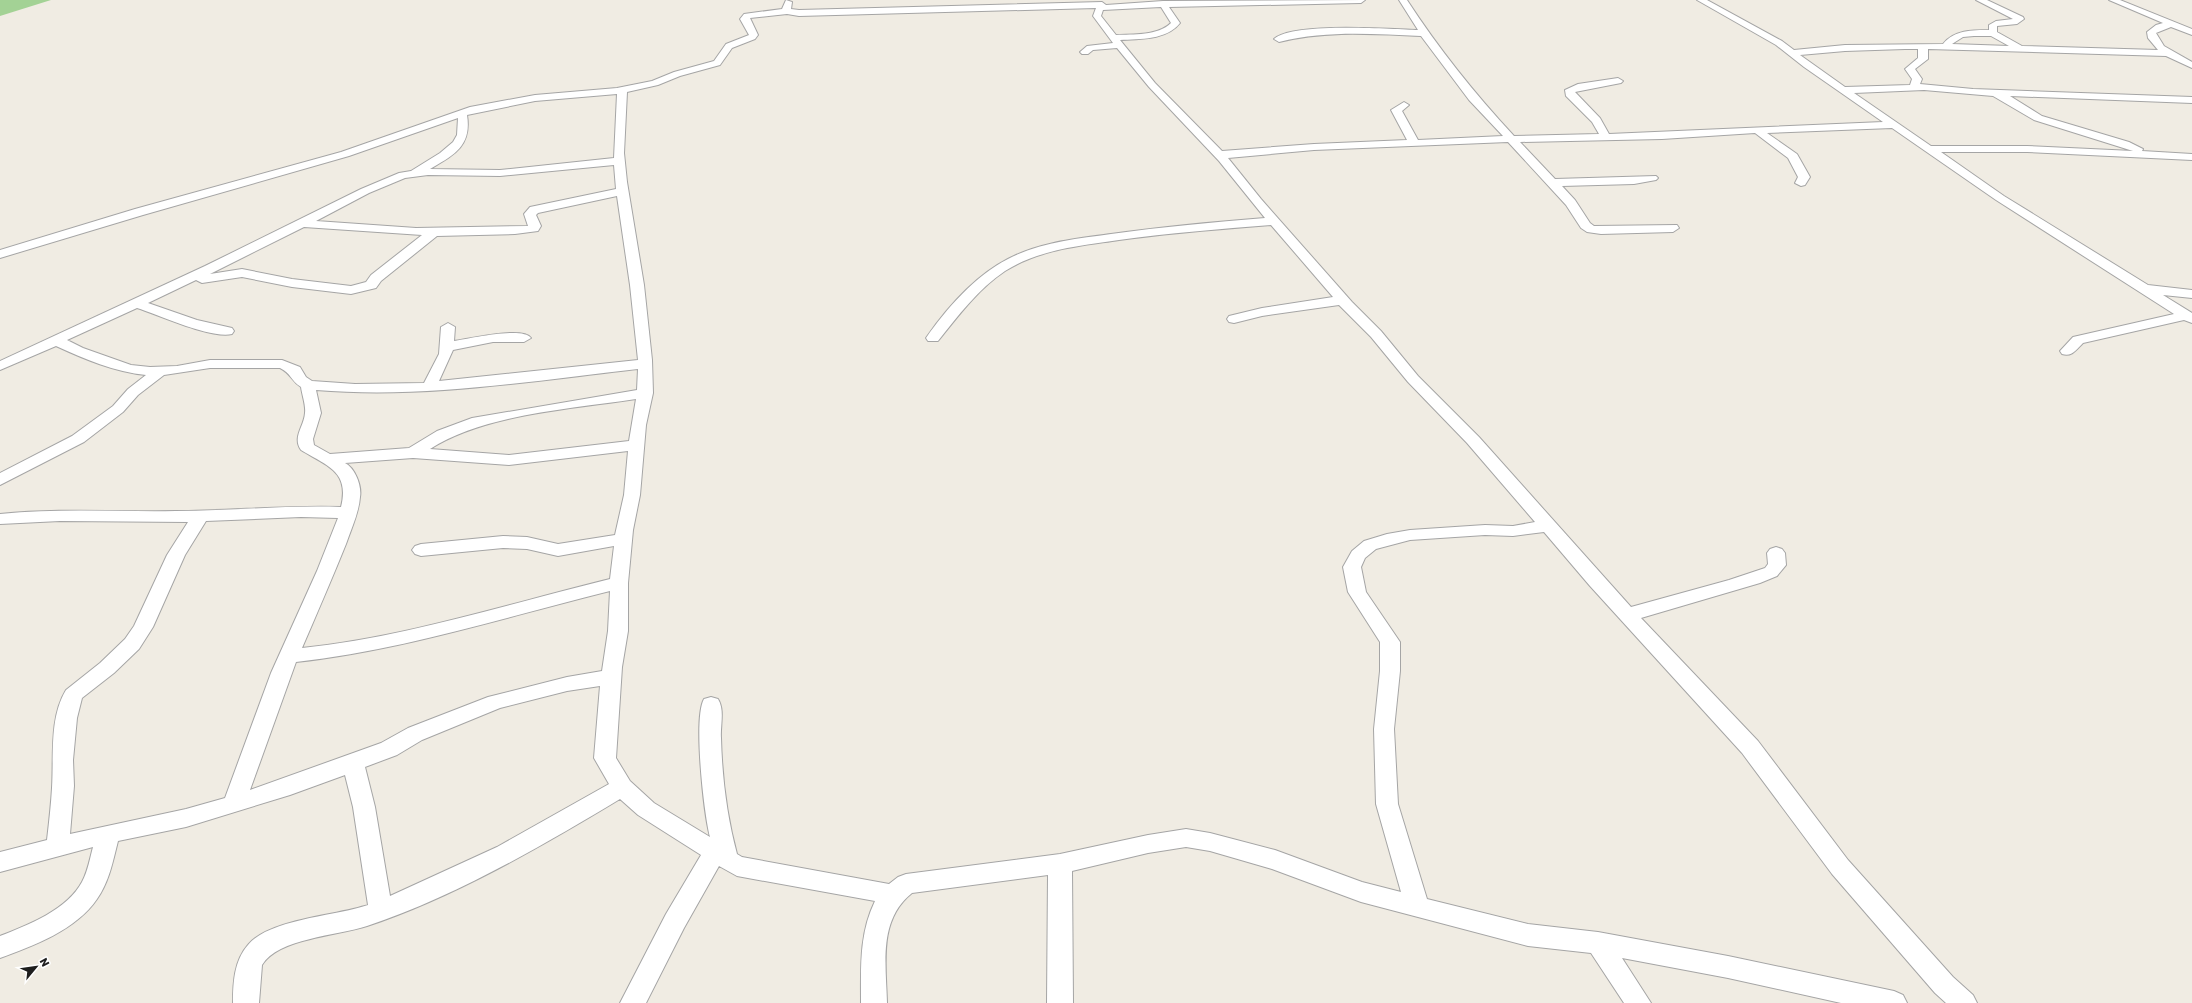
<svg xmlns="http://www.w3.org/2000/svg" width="2192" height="1003" viewBox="0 0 2192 1003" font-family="Rubik,sans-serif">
	<rect width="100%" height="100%" fill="#f0ece3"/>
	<!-- forest -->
	<polygon fill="#a3d295" points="0,0 51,0 0,16"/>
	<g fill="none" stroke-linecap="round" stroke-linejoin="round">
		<defs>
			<path id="minor" d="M786 0 792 2 791 9 799 10 1102 2 1106 5 1163 1 1365 0 1361 3 1169 7 1180 23C1167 40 1140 39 1120 40L1155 83 1222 151 1314 144 1407 140 1391 110 1404 102 1409 105 1402 111 1418 140 1503 136 1469 100 1421 36C1373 34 1326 30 1279 42L1274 39C1291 22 1391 29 1418 30L1399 0H1407C1439 49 1474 93 1514 136L1599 134 1592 122 1566 96 1565 90 1578 84 1618 78 1623 81 1621 83 1575 92 1600 118 1609 134 1883 122 1804 67 1776 45 1697 0H1707L1782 41 1794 50 1845 45 1943 44C1954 30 1972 30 1989 30V25L1996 21 2013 19 1976 0H1987L2023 17 2024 19 2017 24 1997 26V32L2022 46 2158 50 2148 38 2147 32 2156 25 2163 23 2109 0H2120L2192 29V35L2171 27 2156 33 2164 46 2192 62V68L2166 56 1928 49V59L1915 69 1922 79 1920 84 1973 89 2192 97V103L2010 96 2042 116 2129 142 2143 149 2142 151 2192 154V160L2027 152H1941L2004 196 2148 285 2192 290V298L2163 295 2192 313V323L2184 320 2083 343C2076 350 2072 357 2062 354L2060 351 2073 337 2174 314 1996 200 1892 128 1767 133 1797 154 1810 177 1805 185 1801 186 1795 183 1798 177 1788 158 1755 133 1662 139 1520 142 1555 179 1656 176 1658 178 1656 180 1634 184 1562 186 1575 200 1590 223 1594 226 1677 225 1679 228 1673 232 1601 234 1587 232 1581 228 1566 205 1508 142 1314 150 1228 158 1261 199 1352 302 1381 331 1418 376 1479 437 1631 607 1729 580 1765 568 1768 564 1767 553 1770 549 1776 547 1782 549 1785 553 1786 565 1777 576 1760 583 1641 618 1758 741 1848 860 1953 977 1973 995 1977 1003H1946L1935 993 1832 874 1742 753 1590 586 1544 532 1513 536 1485 535 1410 540 1376 549 1365 558 1361 567 1366 592 1400 642V671L1394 729 1398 804 1427 899 1528 924 1598 932 1728 956 1894 991 1903 995 1907 1003H1841L1728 978 1622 958 1651 1003H1624L1591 953 1528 946 1418 917 1361 902 1272 869 1210 851 1186 847 1148 853 1072 871 1073 1003H1047L1048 875 912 893C878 920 886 964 887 1003H861C861 967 859 934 875 901L737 876 719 866 684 928 646 1003H620L666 914 701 855 638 815 620 799C544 845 452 898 367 926 337 936 278 938 262 965L259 1003H233C233 983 234 961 248 945 269 919 336 916 368 905L353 807 345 775 290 795 186 827 118 841C113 861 109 882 97 899 76 930 33 946 0 958V936C28 925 67 910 82 882 88 871 90 858 93 847L0 872V852L47 840C49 823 51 805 52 788 54 756 49 718 66 690L100 663 125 639 134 626 167 555 188 522 60 521 0 524V514C59 508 118 512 176 511 231 511 286 505 341 507 350 471 327 466 301 450 292 437 304 427 305 413 306 405 302 395 301 387 290 380 292 374 280 368H210L164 375 138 395 123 412 84 442 0 485V473L72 436 113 406 128 389 146 375C115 372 84 359 56 346L0 370V361L205 266 361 189 399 173 411 171 440 153 453 142 457 135 458 118 349 156 143 215 0 258V250L135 209 341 152 470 107 535 95 617 88 652 81 674 72 714 61 726 44 749 35 740 19 744 14 782 9ZM1161 7 1171 23C1158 36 1133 34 1116 35L1101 16 1103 10ZM1096 8 1093 16 1113 43 1087 46 1080 52 1082 54H1088L1093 50 1117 48 1149 87 1219 161 1265 218C1213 222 1162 227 1111 234 1076 239 1040 242 1008 259 975 276 947 308 926 338L928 341H938C958 316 978 289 1005 271 1040 249 1080 246 1119 240 1169 233 1220 229 1271 225L1333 297 1262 308 1229 316 1227 319 1229 322 1234 323 1262 316 1339 305 1371 337 1408 382 1467 443 1535 522 1513 526 1485 525 1410 530 1387 534 1364 541 1352 551 1343 567 1348 592 1380 642V671L1374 729 1376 804 1401 892 1362 882 1275 850 1210 833 1186 829 1148 835 1060 854 906 874 898 877 889 884 742 857 737 854C727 817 722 777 721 738 720 726 725 710 718 699L711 697 704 699C693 718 704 814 710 837L654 803 630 781 616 758 622 667 628 631V583L633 530 640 495 646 425 653 393 652 360 644 285 627 182 624 153 627 92 658 85 680 76 720 65 732 48 755 39 758 35 750 18 787 14 799 16ZM1974 36H1991L2009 46 1952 44 1963 37ZM1905 49H1918V58L1905 69 1912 79 1910 85 1845 87 1800 55 1845 51ZM1924 90 1993 96 2034 120 2133 151 2027 146H1931L1854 93ZM617 94 614 158 500 170 430 169C454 155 472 146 467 115L535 101ZM614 165 616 189 530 207 524 214 528 226 416 228 316 221 369 193 405 178 428 175 500 176ZM617 196 630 285 638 360 439 381 453 350 493 342H524L531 338C523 326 468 339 454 341L455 327 448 323 441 327 439 354 424 383 355 384 312 381 306 377 300 367 282 360H210L177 366 150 367 131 365 83 348 67 340 137 308C159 315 211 339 232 334L234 331 232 328 197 320 148 303 196 280 202 283 242 277 292 287 351 294 376 288 381 281 437 236 515 234 538 231 541 226 536 215 538 213ZM304 227 422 235 371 275 366 282 351 286 292 279 242 269 210 274ZM638 369 637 390 472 418 437 431 409 448 330 454 314 445 313 439 321 413 316 390C424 399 531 381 638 369ZM636 399 629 441 509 455 430 449C485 414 571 409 636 399ZM628 451 624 495 615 535 558 544 527 537 503 536 421 544 415 546 412 550 415 554 421 556 503 548 527 549 558 556 614 546 610 579C508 604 407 637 302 648 317 613 332 579 346 544 351 529 359 513 360 497 362 486 355 468 345 463L413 458 509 465ZM301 517 338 518 317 571 271 673 225 798 186 809 70 834 74 786 73 760 77 718 82 698 114 673 139 649 153 627 185 555 206 521ZM610 591 608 631 602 671 567 677 488 697 408 728 381 743 250 790 296 662C403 650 505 617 610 591ZM600 686 594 758 609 784 497 847 390 896 375 807 365 767 397 755 422 740 500 708 567 691Z"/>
		</defs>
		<!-- minor casing -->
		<use href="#minor" stroke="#a5a5a5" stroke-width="2"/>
		<!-- minor -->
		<use href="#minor" fill="#fff" fill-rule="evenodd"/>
	</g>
	<!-- north arrow -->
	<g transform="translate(36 967) rotate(61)" stroke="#ffffff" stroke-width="3" paint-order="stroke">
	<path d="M0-3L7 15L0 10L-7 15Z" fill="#1e1e1e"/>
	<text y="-6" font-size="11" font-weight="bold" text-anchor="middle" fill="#1e1e1e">N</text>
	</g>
</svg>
